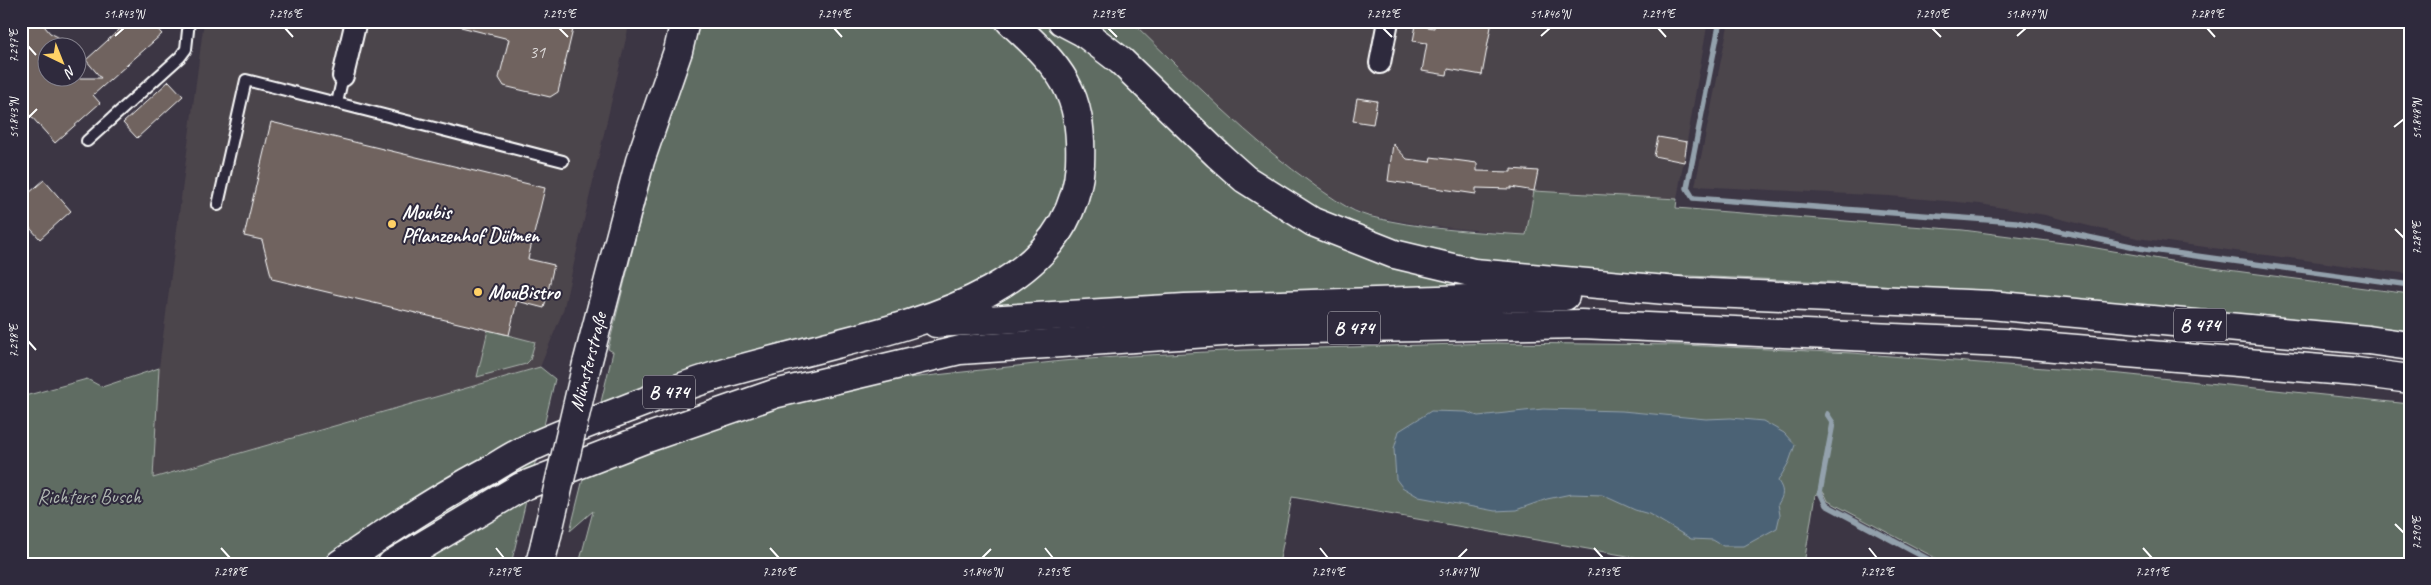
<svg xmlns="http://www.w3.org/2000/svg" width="2431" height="585" viewBox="0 0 2431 585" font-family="Caveat,sans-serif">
	<rect width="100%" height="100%" fill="#3c3644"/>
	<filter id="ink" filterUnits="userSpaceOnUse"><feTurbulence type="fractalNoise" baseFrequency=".02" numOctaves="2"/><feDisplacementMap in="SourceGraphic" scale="10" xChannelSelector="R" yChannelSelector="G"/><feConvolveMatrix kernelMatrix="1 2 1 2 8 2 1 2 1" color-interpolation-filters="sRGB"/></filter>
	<g filter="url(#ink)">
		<!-- built -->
		<g fill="#4c444c">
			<polygon points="204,21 630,21 563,311 540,367 153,478 159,368"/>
			<polygon points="1131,21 1708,21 1677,199 1534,191 1526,235 1421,225 1366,215 1341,203 1300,175 1243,130"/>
			<polygon points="1729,21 2410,21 2410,274 2137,238 2045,215 1980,204 1889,196 1695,186"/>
		</g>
		<!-- green -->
		<g fill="#5e6c62" stroke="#aeb6b0">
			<polygon points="698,21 983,21 1009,34 1051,78 1070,134 1062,201 1033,247 972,292 600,406 613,352 608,349 656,156 685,72"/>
			<polygon points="1024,21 1042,21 1086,46 1212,163 1471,285 1178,295 977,310 1026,277 1089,146"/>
			<path d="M1081 21H1131C1191 79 1249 140 1318 188 1333 198 1350 211 1368 216 1418 229 1474 232 1526 235L1534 191 1677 199 1676 208 1963 230 2079 245 2205 267 2410 294V333L2090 300 1852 283 1550 270 1494 264 1404 247 1323 215 1253 173Z"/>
			<polygon points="488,330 535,342 530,360 526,364 477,377"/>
			<polygon points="1497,343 1684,345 1852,353 2121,374 2410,404 2410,564 1947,564 1828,501 1824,492 1815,495 1804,564 1673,564 1292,497 1279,564 579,564 593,511 570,531 584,475 797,399 891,380 1062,361 1129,356 1244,350"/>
			<polygon points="540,367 555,379 512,560 507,564 21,564 21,397 87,379 102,387 159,368 153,478"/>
		</g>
		<!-- water -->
		<path fill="#4b6275" stroke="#93a1ac" d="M1543 409 1622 411 1706 419 1731 418 1763 421 1784 433 1795 445 1789 462 1778 481C1784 490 1784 495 1778 504L1780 515 1777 528 1744 546H1723L1713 540 1691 539 1649 514 1635 510 1602 495 1571 494 1547 499 1516 510 1495 511 1419 497 1402 487 1396 479 1394 449 1399 431 1431 411 1466 412 1478 416Z"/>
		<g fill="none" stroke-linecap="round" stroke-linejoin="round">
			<!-- stream -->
			<g stroke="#93a1ac" stroke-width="5.5">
				<polyline points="1720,21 1687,188 1693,198 2016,222 2145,249 2410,285"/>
				<polyline points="1827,414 1833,423 1820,492 1826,505 1937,564"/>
			</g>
		</g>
		<!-- building -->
		<g fill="#70645f" stroke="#fff">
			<polygon points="40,21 50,33 80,48 48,48 48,78 101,78 86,60 129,21 150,21 162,34 93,95 100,103 55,143 30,115 21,123 21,29"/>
			<polygon points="462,21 575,21 558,92 550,97 504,86 499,78 509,39 461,27"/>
			<polygon points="1435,21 1492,21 1482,75 1448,69 1447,75 1422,71 1427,43 1413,41 1416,25 1434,28"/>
			<polygon points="169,81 183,96 137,138 123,123"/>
			<polygon points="1357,98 1377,101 1373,124 1353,121"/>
			<polygon points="271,122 545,188 528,259 554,265 544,308 517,301 509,335 272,279 262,240 244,236"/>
			<polygon points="1658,137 1687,142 1684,162 1654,156"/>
			<polygon points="1393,144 1407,159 1430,162 1431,157 1477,163 1477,171 1511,172 1511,169 1538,171 1534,191 1511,187 1511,189 1476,188 1476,194 1388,181"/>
			<polygon points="44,180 71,211 40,239 21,218 21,200"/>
		</g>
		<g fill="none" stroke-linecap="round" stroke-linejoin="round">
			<defs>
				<g id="lane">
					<polyline points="343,76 337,103 563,161"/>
					<polyline points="87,141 180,57 186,49 189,21"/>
					<polyline points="218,205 246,80 337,103"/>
				</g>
				<g id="street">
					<polyline points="1380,63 1388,21"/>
					<polyline points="343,76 356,21"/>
				</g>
				<g id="secondary">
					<polyline points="587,364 640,161 678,51 685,21"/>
					<polyline points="540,564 545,544"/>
				</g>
				<g id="highway">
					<polyline points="1062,21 1083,32 1121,61 1218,155 1245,179 1313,222 1394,254 1474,273 1689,292 1990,305 2368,340 2410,346"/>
					<polyline points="936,323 1185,308 1565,296"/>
					<path d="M340 564C389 530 438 498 490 470 505 461 520 451 536 445 581 425 627 409 672 391 723 371 776 360 828 346 924 322 1073 287 1080 164 1083 91 1061 68 1010 21"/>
					<polyline points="392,564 521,487 647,438 774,394 960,350 1252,330 1581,324 2005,343 2357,372 2410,379"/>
				</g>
			</defs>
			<!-- lane casing -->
			<use href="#lane" stroke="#fff" stroke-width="14"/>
			<!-- street casing -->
			<use href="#street" stroke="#fff" stroke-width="24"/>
			<!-- secondary casing -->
			<use href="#secondary" stroke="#fff" stroke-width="31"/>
			<!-- highway casing -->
			<use href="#highway" stroke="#fff" stroke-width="31"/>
			<!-- lane -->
			<use href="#lane" stroke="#2f2a3d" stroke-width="10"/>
			<!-- street -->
			<use href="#street" stroke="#2f2a3d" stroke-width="20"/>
			<!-- secondary -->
			<use href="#secondary" stroke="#2f2a3d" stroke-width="28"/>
			<!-- highway -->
			<use href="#highway" stroke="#2f2a3d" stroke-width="28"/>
			<defs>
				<polyline id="secondary-bridge" points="545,544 587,364"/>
			</defs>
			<!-- secondary-bridge casing -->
			<use href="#secondary-bridge" stroke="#fff" stroke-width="31" stroke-linecap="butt"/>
			<!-- secondary-bridge -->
			<use href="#secondary-bridge" stroke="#2f2a3d" stroke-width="28"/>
		</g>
	</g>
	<!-- ticks -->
	<path fill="none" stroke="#fff" stroke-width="2" d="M285 28 293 37M559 28 568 37M834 28 842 37M1108 28 1117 37M1383 28 1392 37M1658 28 1666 37M1932 28 1941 37M2207 28 2215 37M115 36 124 28M1541 36 1550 28M2017 36 2026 28M28 46 36 55M28 118 37 109M2394 127 2404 119M2395 229 2404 238M28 341 36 350M2395 524 2404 533M221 548 230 558M496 548 504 558M770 548 779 558M1045 548 1053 558M1320 548 1328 558M1594 548 1603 558M1869 548 1877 558M2143 548 2152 558M982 558 991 549M1458 558 1467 549"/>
	<!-- markers -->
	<g fill="#ffd166" stroke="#2f2a3d" stroke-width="2">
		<circle cx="392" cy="224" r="5"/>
		<circle cx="478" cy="292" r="5"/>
	</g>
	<g text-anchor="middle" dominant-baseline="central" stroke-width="4" stroke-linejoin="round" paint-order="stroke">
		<!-- number labels -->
		<g font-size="18" fill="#dbd8d7">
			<text x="537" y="52">31</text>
		</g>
		<!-- shield labels -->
		<g fill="#2f2a3d" stroke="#c1bfc5" stroke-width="1">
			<rect x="2174" y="308.5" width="52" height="33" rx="4"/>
			<rect x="1328" y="311.5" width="52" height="33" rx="4"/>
			<rect x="643" y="375.5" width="52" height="33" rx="4"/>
		</g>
		<g font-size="19" font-weight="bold" fill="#fff">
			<text x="2200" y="325">B 474</text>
			<text x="1354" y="328">B 474</text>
			<text x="669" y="392">B 474</text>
		</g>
		<!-- poi labels -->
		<g font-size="20" font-weight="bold" fill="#fff" stroke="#2f2a3d" text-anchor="start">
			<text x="402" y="212">Moubis<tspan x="402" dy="23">Pflanzenhof Dülmen</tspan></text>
			<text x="488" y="292">MouBistro</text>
		</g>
		<!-- street labels -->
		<g font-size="20" fill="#fff" stroke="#2f2a3d">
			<text transform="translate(588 362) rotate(-76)">Münsterstraße</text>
		</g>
		<!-- park labels -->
		<g font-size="20" fill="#aeb6b0" stroke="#2f2a3d">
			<text x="89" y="496">Richters Busch</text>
		</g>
	</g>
	<!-- margin -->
	<rect width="2431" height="585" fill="none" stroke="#2f2a3d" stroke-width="55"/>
	<!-- north arrow -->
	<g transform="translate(62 62) rotate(137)"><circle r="24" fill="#2f2a3d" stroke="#827f8b"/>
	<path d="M0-4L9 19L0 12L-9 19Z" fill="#ffd166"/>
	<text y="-8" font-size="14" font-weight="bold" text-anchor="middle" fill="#ffffff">N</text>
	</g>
	<rect x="28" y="28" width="2376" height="530" fill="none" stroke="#fff" stroke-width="2"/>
	<g font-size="12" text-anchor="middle" fill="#fff">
		<text x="124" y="18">51.843°N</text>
		<text x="285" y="18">7.296°E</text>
		<text x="559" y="18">7.295°E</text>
		<text x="834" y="18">7.294°E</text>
		<text x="1108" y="18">7.293°E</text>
		<text x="1383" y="18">7.292°E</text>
		<text x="1550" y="18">51.846°N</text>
		<text x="1658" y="18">7.291°E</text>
		<text x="1932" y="18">7.290°E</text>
		<text x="2026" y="18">51.847°N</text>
		<text x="2207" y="18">7.289°E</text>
		<text transform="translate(14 46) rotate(-90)" y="4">7.297°E</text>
		<text transform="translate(14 118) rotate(-90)" y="4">51.843°N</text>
		<text transform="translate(2417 119) rotate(-90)" y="4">51.848°N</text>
		<text transform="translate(2417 238) rotate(-90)" y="4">7.289°E</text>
		<text transform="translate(14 341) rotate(-90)" y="4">7.298°E</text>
		<text transform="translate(2417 533) rotate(-90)" y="4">7.290°E</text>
		<text x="230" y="576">7.298°E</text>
		<text x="504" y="576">7.297°E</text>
		<text x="779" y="576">7.296°E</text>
		<text x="982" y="576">51.846°N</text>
		<text x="1053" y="576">7.295°E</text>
		<text x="1328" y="576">7.294°E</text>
		<text x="1458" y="576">51.847°N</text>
		<text x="1603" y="576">7.293°E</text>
		<text x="1877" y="576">7.292°E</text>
		<text x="2152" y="576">7.291°E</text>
	</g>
</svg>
